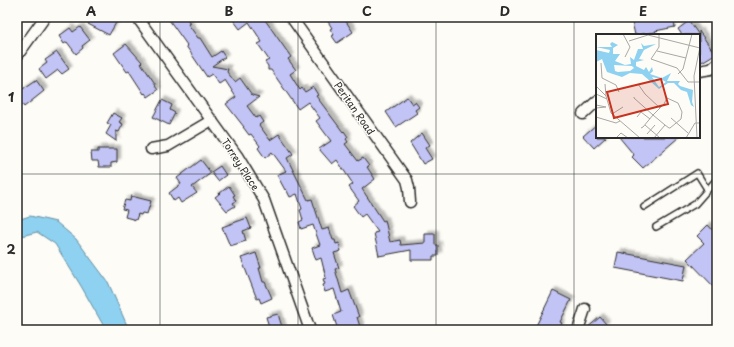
<svg xmlns="http://www.w3.org/2000/svg" width="734" height="347" viewBox="0 0 734 347" font-family="'Playpen Sans',sans-serif">
	<defs>
		<filter id="shadow"><feDropShadow dx="3.5" dy="-3.5" stdDeviation="1" flood-color="#0004"/></filter>
	</defs>
	<rect width="100%" height="100%" fill="#fdfcf7"/>
	<filter id="ink" filterUnits="userSpaceOnUse"><feTurbulence type="fractalNoise" baseFrequency=".025" numOctaves="2"/><feDisplacementMap in="SourceGraphic" scale="8" xChannelSelector="R" yChannelSelector="G"/><feConvolveMatrix kernelMatrix="1 2 1 2 8 2 1 2 1" color-interpolation-filters="sRGB"/></filter>
	<g filter="url(#ink)">
		<!-- water -->
		<polygon fill="#8ed1f0" stroke="#668fa1" points="30,216 56,222 76,239 108,282 129,330 106,330 81,286 55,244 37,232 17,237 17,220"/>
		<!-- building -->
		<g fill="#c3c4f6" stroke="#2b2b2b" filter="url(#shadow)">
			<polygon points="92,17 114,17 113,19 117,21 109,35 88,24"/>
			<polygon points="167,17 186,17 190,23 188,24 198,38 200,38 212,57 221,51 225,57 212,66 228,69 227,72 235,82 240,78 252,95 259,97 247,106 256,118 259,116 263,122 259,125 270,140 279,134 293,154 287,158 308,200 312,199 322,230 329,228 333,240 335,240 336,244 339,243 341,251 334,253 339,268 335,269 342,293 349,290 359,317 357,317 361,330 338,330 333,315 341,312 334,289 325,292 323,285 325,284 323,279 326,278 321,258 316,260 312,248 320,245 313,225 301,229 299,222 303,220 300,210 302,209 297,194 290,197 286,189 285,190 277,175 286,171 272,152 265,158 258,148 260,146 251,134 249,135 243,127 244,127 226,104 236,97 225,80 219,84 212,74 207,77 186,46 187,45"/>
			<polygon points="231,17 263,17 291,57 288,59 296,70 290,74 300,90 302,88 305,92 313,87 318,95 316,96 343,132 344,131 348,137 346,139 348,142 345,144 358,161 363,158 369,166 367,167 375,179 362,189 383,221 385,220 390,242 400,240 401,245 425,243 425,234 435,234 435,245 438,245 438,256 433,256 433,260 411,260 411,250 379,256 374,233 378,232 365,214 361,217 353,206 359,201 349,187 353,184 337,160 332,164 319,149 331,141 316,121 320,118 308,102 298,109 271,70 268,70 268,66 265,62 269,60 258,44 262,42 249,22 240,29"/>
			<polygon points="331,17 343,17 353,32 337,43 332,36 334,35 330,29 332,28 327,20"/>
			<polygon points="652,17 673,17 675,27 655,31 656,32 635,35 632,22 653,18"/>
			<polygon points="689,21 699,35 682,35 678,29"/>
			<polygon points="80,27 90,40 82,46 83,48 76,54 67,42 64,44 59,36 70,28 73,32"/>
			<polygon points="699,31 715,54 702,62 699,57"/>
			<polygon points="126,44 142,62 141,63 156,85 155,86 158,90 148,97 145,93 144,94 129,71 127,72 114,53"/>
			<polygon points="57,52 69,69 62,74 58,70 46,79 39,69 47,63 45,60"/>
			<polygon points="36,80 44,91 24,107 17,97 17,93"/>
			<polygon points="407,97 412,104 415,102 419,107 415,110 417,113 396,127 386,112"/>
			<polygon points="162,100 172,105 170,110 175,113 169,125 153,117"/>
			<polygon points="113,113 122,118 119,122 123,124 119,132 116,131 116,141 106,134 111,125 107,123"/>
			<polygon points="597,124 597,137 606,137 594,148 583,136"/>
			<polygon points="422,133 430,145 425,148 432,159 423,164 410,143"/>
			<polygon points="619,137 679,137 643,168 632,157 634,155"/>
			<polygon points="98,149 117,149 117,162 111,163 111,167 99,167 98,161 92,161 91,152 98,152"/>
			<polygon points="201,160 211,173 192,187 197,193 181,203 178,198 174,201 169,193 181,184 177,178"/>
			<polygon points="220,166 226,175 218,181 211,172"/>
			<polygon points="229,186 235,195 233,196 236,201 233,203 235,206 227,211 215,197"/>
			<polygon points="131,196 151,201 147,214 142,213 141,215 138,214 136,220 125,217 127,210 122,209 125,200 130,201"/>
			<polygon points="247,218 251,228 243,231 246,241 230,246 222,227"/>
			<polygon points="708,225 717,235 717,290 687,259 704,243 697,236"/>
			<polygon points="618,252 686,265 683,281 615,268"/>
			<polygon points="256,253 261,268 259,268 263,282 265,282 272,298 261,303 259,298 257,299 241,258"/>
			<polygon points="553,291 571,300 560,322 562,323 558,330 534,330"/>
			<polygon points="278,314 283,330 270,330 266,317"/>
			<polygon points="600,317 606,324 599,330 585,330"/>
		</g>
		<g fill="none" stroke-linecap="round" stroke-linejoin="round">
			<defs>
				<g id="lane">
					<polyline points="644,207 697,173 707,189"/>
					<polyline points="656,227 695,204 717,179"/>
				</g>
				<g id="street">
					<polyline points="137,17 238,157 264,200 310,330"/>
					<polyline points="291,17 407,180 409,188 410,202"/>
					<polyline points="17,56 45,17"/>
					<polyline points="699,71 711,69 717,64"/>
					<polyline points="583,114 597,101"/>
					<polyline points="151,149 168,146 212,120"/>
					<polyline points="578,330 585,309"/>
				</g>
			</defs>
			<!-- lane casing -->
			<use href="#lane" stroke="#2b2b2b" stroke-width="8"/>
			<!-- street casing -->
			<use href="#street" stroke="#2b2b2b" stroke-width="13"/>
			<!-- lane -->
			<use href="#lane" stroke="#fdfcf7" stroke-width="5"/>
			<!-- street -->
			<use href="#street" stroke="#fdfcf7" stroke-width="10"/>
		</g>
	</g>
	<!-- grid -->
	<path fill="none" stroke="#2b2b2b" stroke-width="1" stroke-opacity="0.55" d="M160 17V330M298 17V330M436 17V330M574 17V330M17 174H717"/>
	<g text-anchor="middle" dominant-baseline="central" stroke-width="3" stroke-linejoin="round" paint-order="stroke">
		<!-- street labels -->
		<g font-size="10" fill="#2b2b2b" stroke="#fdfcf7">
			<text transform="translate(355 108) rotate(55)">Peritan Road</text>
			<text transform="translate(241 164) rotate(57)">Torrey Place</text>
		</g>
	</g>
	<!-- overview -->
	<g transform="translate(596 34)">
		<rect width="104" height="104" fill="#fdfcf7"/>
		<path d="M16 8 22 11 17 14V20H24L19 27 29 31 35 30 34 23 38 26 42 15H47L45 9 48 12 60 10 48 16 43 25 48 26 40 28V32L48 36 50 33 53 38 56 33 57 37 54 40 66 44 75 39 71 47H84L82 50 84 52 97 56 96 68 98 73 95 71 91 58 85 56 78 49H72L63 55 46 40 34 39 26 43 11 38 6 25 0 28V16L13 19 14 16 0 13H16L14 10ZM18 31 36 32 38 34 34 37 22 38 19 37ZM56 43 65 45 70 48 63 53Z" fill="#8ed1f0" fill-rule="evenodd"/>
		<path fill="none" stroke="#a9a8a5" stroke-width="1" d="M27 0 34 13 29 23M63 0V13L55 25 81 34 92 48H104M33 7 52 1 104 14M61 17 90 24M5 29 6 44M82 40 87 35 96 0M6 44 20 51 23 58M9 50 10 62M42 50 49 60 64 74M0 52 10 62 15 79 44 104M0 60 11 65M38 63V64L57 81 69 91 73 94H74L85 85 86 78 82 69 71 64 68 70 57 81 47 93 45 94M0 71 10 73 0 74M16 80 27 73M0 83 20 89 24 87M41 83 45 78 54 85M75 84 92 99M49 91 64 104M51 100 59 91M20 104 25 99 32 104M58 104 69 91M90 104 99 89H104M101 104 98 42 104 13"/>
		<path fill="#c8321e" fill-opacity="0.15" stroke="#c8321e" stroke-width="2" d="M65 45 72 70 18 84 11 58Z"/>
		<rect width="104" height="104" fill="none" stroke="#2b2b2b" stroke-width="2"/>
	</g>
	<!-- margin -->
	<rect width="734" height="347" fill="none" stroke="#fdfcf7" stroke-width="44"/>
	<rect x="22" y="22" width="690" height="303" fill="none" stroke="#2b2b2b" stroke-width="1.5"/>
	<g font-size="13" text-anchor="middle" font-weight="bold" fill="#2b2b2b">
		<text x="91" y="16">A</text>
		<text x="229" y="16">B</text>
		<text x="367" y="16">C</text>
		<text x="505" y="16">D</text>
		<text x="643" y="16">E</text>
		<text x="11" y="102">1</text>
		<text x="11" y="254">2</text>
	</g>
</svg>
